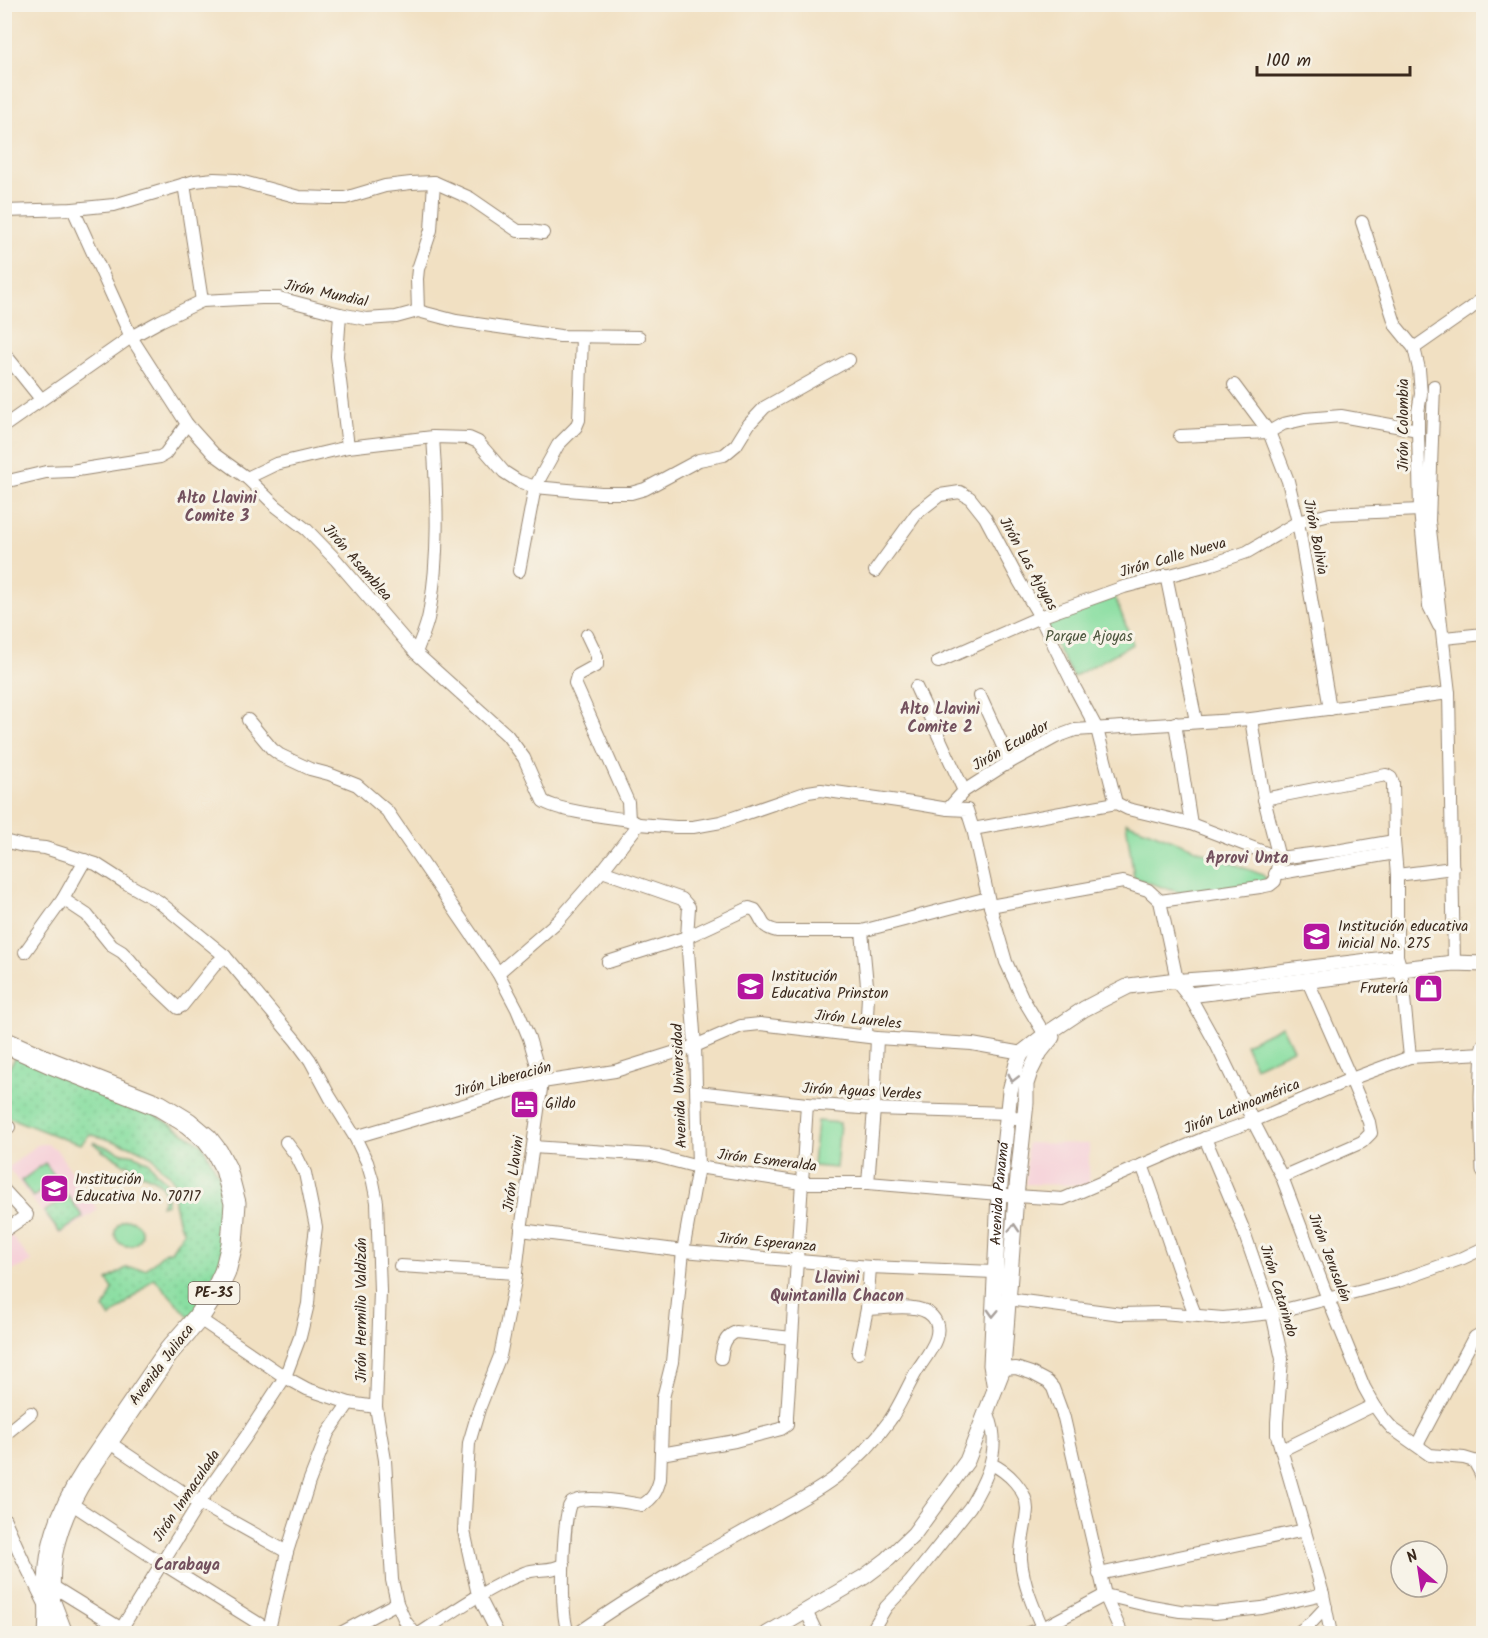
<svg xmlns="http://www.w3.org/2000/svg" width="1488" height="1638" viewBox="0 0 1488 1638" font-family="Kalam,sans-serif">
	<defs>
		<pattern id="grass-dots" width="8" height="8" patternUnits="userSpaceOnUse" patternTransform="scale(1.5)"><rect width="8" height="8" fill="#89dea1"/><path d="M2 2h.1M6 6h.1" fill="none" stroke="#77bf8a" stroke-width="1.8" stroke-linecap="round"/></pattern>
	</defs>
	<rect width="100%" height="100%" fill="#f7f3e8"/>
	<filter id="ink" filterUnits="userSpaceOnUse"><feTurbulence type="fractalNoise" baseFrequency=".0167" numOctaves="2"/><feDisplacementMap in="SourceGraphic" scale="12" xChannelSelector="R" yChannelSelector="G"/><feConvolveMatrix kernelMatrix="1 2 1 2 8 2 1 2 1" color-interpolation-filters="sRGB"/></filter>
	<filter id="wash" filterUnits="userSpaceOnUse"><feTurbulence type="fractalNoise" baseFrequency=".008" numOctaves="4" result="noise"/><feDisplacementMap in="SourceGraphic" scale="24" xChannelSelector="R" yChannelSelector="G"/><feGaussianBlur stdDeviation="1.35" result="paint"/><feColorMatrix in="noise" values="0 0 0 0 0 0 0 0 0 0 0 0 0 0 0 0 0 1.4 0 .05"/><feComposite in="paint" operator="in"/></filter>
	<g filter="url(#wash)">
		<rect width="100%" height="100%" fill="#f1e0c2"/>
		<!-- built -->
		<g fill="#f6cfd8">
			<polygon points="1027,1143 1089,1144 1089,1185 1026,1184"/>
			<polygon points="42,1144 47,1144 56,1149 98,1210 60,1235 8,1168 37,1145"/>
			<polygon points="9,1233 32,1262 5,1274 4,1236"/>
		</g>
		<!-- grass -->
		<g fill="url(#grass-dots)" stroke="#628460" stroke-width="1.5">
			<polygon points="22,1048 114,1089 202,1144 226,1189 227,1251 192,1320 154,1278 110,1318 104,1309 113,1289 107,1280 126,1268 146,1269 164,1253 171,1251 184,1231 179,1224 174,1203 174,1182 169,1174 160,1167 153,1157 136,1148 90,1134 81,1144 64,1139 5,1116 4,1075"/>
			<path d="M94 1142 123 1153 135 1155 149 1162 156 1172 163 1178 167 1184V1204L161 1206C170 1186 158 1181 143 1174L141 1175 134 1170 135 1168 127 1164 125 1165 119 1161 120 1160 102 1151 103 1150 93 1143Z"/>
			<polygon points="68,1196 83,1217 60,1233 44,1212"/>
		</g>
		<!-- park -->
		<g fill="#89dea1" stroke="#628460" stroke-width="1.5">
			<polygon points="1115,597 1133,644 1073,677 1044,624"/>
			<polygon points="1126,822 1263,875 1266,879 1263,883 1184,894 1134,878"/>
			<polygon points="1282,1026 1293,1049 1255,1067 1245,1044"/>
			<polygon points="817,1121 840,1123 836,1168 813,1166"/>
			<polygon points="45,1163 57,1179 33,1197 21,1181"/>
			<circle cx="128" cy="1233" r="13"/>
		</g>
	</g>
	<g filter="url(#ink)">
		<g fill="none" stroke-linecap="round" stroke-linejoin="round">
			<defs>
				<g id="minor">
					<polyline points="184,184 202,301"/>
					<path d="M73 209 131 337 187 424 214 454 247 478 277 507 307 530 336 560 416 653 507 735 524 758 543 801C557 811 610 817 629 820L639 824 676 827H693L721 822 808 792 821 790 912 803 948 809 967 810 973 829 990 906 1006 962 1022 997 1045 1035"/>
					<polyline points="4,211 73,209 114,205 195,181 214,179 236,180 299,197 329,198 345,198 385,186 411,183 434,182 470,198 518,231 530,231 543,233"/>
					<polyline points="1362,222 1396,326 1414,348 1419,369 1421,394 1418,412 1418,430 1420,510 1429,606 1439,626"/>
					<polyline points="418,311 417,279 418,269 431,230 434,182"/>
					<polyline points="340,314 337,356 348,447"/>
					<polyline points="1414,348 1470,309 1484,297"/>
					<polyline points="4,353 41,399"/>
					<polyline points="1234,385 1269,432 1288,481 1298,522 1330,709"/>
					<polyline points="1434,386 1429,521 1449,693 1454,963"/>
					<polyline points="4,426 131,337 160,321 202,301 261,298 279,298 340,314 366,319 396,317 418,311 456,321 560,336 639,337"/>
					<polyline points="1180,436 1269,432 1283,424 1305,419 1341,416 1418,430"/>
					<polyline points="247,478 276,464 348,447 433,437 469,438 478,442 504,472 518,481 535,487 601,493 631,493 645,489 699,460 724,455 736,445 749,424 765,407 849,360"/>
					<polyline points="4,482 46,472 71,471 160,457 165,454 187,424"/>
					<polyline points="519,571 535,487 558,445 576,427 579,420 582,337"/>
					<polyline points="875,571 917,513 940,495 960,492 970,498 985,517 1019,581 1040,617 1075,688 1097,729 1116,803"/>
					<polyline points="1166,575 1196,721"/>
					<polyline points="587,635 597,656 597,665 577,676 575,683 628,802 629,820"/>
					<polyline points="1444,638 1484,634"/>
					<path d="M416 653C420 641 427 627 429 614 440 556 437 496 433 437"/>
					<polyline points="938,662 1040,617 1124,587 1212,564 1247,552 1298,522 1330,514 1420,510"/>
					<polyline points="916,687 964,791"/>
					<polyline points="980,696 1010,762"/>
					<polyline points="248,720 272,749 280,755 310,769 329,774 357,785 387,811 498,973 517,1009 529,1038 542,1082 521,1230 515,1281 500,1356 479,1409 469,1443 464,1531 478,1595 498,1634"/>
					<polyline points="1175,723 1191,824"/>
					<polyline points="1264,799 1386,775 1391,778 1393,783 1394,841 1397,875 1397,956 1401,969 1410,1057"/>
					<polyline points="948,809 964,791 1003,766 1056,737 1075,730 1251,719 1449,693"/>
					<polyline points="973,829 1116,803 1128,809 1191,824 1279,858 1342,850 1394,841"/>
					<polyline points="4,841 23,846 45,848 96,864 124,882 158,901 225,956 296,1041 310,1060 330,1097 355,1137 367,1162 373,1182 377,1202 380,1291 376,1407 385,1460 392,1580 397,1603 405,1621 415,1634"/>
					<polyline points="1275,874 1395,853"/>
					<polyline points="1397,875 1453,868"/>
					<polyline points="63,899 87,915 112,946 122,952 130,960 140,972 178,1008 182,1006 214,966 225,956"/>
					<polyline points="1160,901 1260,887 1270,885 1275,881 1279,858 1264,799 1251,719"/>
					<polyline points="990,906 1123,882 1148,890 1160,901 1177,980 1233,976 1397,956"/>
					<polyline points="862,931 868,996 866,1036"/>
					<polyline points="25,952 63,899 85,860"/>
					<path d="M608 962 687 937 749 908 755 910C765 922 759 926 777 931H862L988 898"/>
					<polyline points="498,973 558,921 602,871 639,824"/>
					<polyline points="1189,995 1215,1042 1253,1121 1282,1177 1328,1299 1364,1387 1374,1405 1384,1419 1393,1429 1430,1455 1464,1458 1474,1461 1480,1472 1484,1482"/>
					<polyline points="697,1092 807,1104 874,1109 1008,1113 1024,1123"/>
					<polyline points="4,1125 9,1127 4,1131"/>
					<polyline points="355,1137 542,1082 615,1071 695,1046 741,1026 760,1024 877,1038 972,1044 1022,1053"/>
					<polyline points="1205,1138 1242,1226 1272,1313 1282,1359 1277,1422 1277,1435 1323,1594 1331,1634"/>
					<polyline points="533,1147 652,1155 698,1167 802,1183 868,1183 999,1194 1016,1196 1063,1199 1205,1138 1253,1121 1351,1079 1410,1057 1483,1053"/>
					<path d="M1142 1165C1161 1215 1175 1265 1195 1314"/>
					<polyline points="1282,1177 1362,1142 1371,1133 1369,1122 1351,1079 1307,979"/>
					<polyline points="868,1183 874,1109 877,1038"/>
					<polyline points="4,1190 27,1215 4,1231"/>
					<polyline points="521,1230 683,1251 870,1267 994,1272 1003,1276"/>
					<polyline points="400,1266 516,1273"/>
					<polyline points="1008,1299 1121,1314 1162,1313 1223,1318 1272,1313 1398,1281 1463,1258 1484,1248"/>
					<polyline points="198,1318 285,1377 307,1389 349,1403 376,1407"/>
					<polyline points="858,1353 867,1309 870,1267"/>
					<path d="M721 1358C723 1346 724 1337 736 1332L792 1338"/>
					<polyline points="1003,1369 1016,1368 1031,1373 1048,1382 1053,1388 1064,1418 1105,1595 1122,1634"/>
					<polyline points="4,1435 31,1413"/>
					<polyline points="107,1441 199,1503 287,1552"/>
					<polyline points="1417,1445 1472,1341 1475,1337 1484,1332"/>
					<polyline points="1282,1450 1374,1405"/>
					<polyline points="661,1454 735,1441 781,1429 787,1425 787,1416 807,1104"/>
					<path d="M991 1464C1007 1471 1027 1490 1027 1509 1026 1526 1020 1543 1021 1559 1023 1585 1035 1611 1045 1634"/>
					<polyline points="69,1502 160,1562 269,1630"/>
					<polyline points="4,1518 23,1560 45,1604"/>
					<polyline points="1099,1574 1305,1530"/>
					<polyline points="49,1584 130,1634"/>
					<polyline points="55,1603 67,1634"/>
					<polyline points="806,1611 817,1634"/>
					<polyline points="118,1634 199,1503 245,1438 285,1377 300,1337 308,1304 311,1265 316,1227 305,1173 296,1155 286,1142"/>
					<polyline points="268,1634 287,1552 309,1482 328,1433 349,1403"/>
					<polyline points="339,1634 397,1603"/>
					<path d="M419 1634C453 1612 486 1588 524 1573 538 1567 550 1573 564 1564"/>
					<path d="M569 1634C559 1617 563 1527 569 1507 571 1503 571 1502 576 1501 589 1496 627 1502 642 1505 653 1499 657 1491 660 1479L663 1398 672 1362 683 1251 698 1167 695 1046 687 937 689 907 682 899 602 871"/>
					<path d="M577 1634C612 1609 648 1587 684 1565 714 1548 745 1531 775 1514 796 1502 818 1491 837 1476 857 1460 875 1441 890 1420 900 1405 907 1388 916 1372 925 1357 948 1333 932 1316 919 1302 885 1309 867 1309"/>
					<path d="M870 1634 886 1607 910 1582 970 1507C983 1485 997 1459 993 1432 992 1424 989 1417 987 1409"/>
					<polyline points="1025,1634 1043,1628 1105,1595 1146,1605 1180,1611 1215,1613 1262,1608 1323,1594"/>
					<polyline points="1296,1634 1312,1622 1326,1607"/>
				</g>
				<g id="tertiary">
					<polyline points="1484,1046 1482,1096 1484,1170"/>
					<path id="s1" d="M995 1389 991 1365 999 1194 1010 1091 1017 1063 1022 1053 1045 1035 1084 1009 1105 998 1129 986 1177 980 1189 995 1401 969 1454 963 1484 964"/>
					<polyline points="767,1634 864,1577 888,1559 914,1534 967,1461 1003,1369 1016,1196 1026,1103 1026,1084 1030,1072 1040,1052 1052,1037"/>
				</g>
				<path id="trunk" d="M4 1042 51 1063 160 1106 188 1123 207 1139 217 1152 226 1169 235 1203 232 1244 225 1272 219 1285 198 1318 170 1350 87 1471C68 1500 53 1532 50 1567 48 1589 51 1611 49 1634"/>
			</defs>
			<!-- minor casing -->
			<use href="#minor" stroke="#968570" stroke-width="14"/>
			<!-- tertiary casing -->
			<use href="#tertiary" stroke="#968570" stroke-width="17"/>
			<!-- trunk casing -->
			<use href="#trunk" stroke="#968570" stroke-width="23"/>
			<!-- minor -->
			<use href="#minor" stroke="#fff" stroke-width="12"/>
			<!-- tertiary -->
			<use href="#tertiary" stroke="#fff" stroke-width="15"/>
			<!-- trunk -->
			<use href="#trunk" stroke="#fff" stroke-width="21"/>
		</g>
		<!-- one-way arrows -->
		<defs><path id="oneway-chevron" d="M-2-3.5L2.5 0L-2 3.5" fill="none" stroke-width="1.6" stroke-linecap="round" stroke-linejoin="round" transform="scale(1.5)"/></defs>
		<g stroke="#a79f9a">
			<use href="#oneway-chevron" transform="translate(1013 1078) rotate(104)"/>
			<use href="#oneway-chevron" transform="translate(1014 1228) rotate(-86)"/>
			<use href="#oneway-chevron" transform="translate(993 1313) rotate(92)"/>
		</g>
	</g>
	<!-- icons -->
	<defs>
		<symbol id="school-square" viewBox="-11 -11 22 22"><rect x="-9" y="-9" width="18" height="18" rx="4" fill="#b5179e" stroke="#f7f3e8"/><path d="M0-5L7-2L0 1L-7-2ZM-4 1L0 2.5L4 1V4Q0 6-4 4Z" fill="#fff"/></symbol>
		<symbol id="shop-square" viewBox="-11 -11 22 22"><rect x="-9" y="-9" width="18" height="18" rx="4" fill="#b5179e" stroke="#f7f3e8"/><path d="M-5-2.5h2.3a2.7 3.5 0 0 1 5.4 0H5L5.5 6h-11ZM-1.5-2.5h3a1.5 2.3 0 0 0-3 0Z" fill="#fff"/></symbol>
		<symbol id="hotel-square" viewBox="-11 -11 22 22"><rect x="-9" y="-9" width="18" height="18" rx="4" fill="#b5179e" stroke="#f7f3e8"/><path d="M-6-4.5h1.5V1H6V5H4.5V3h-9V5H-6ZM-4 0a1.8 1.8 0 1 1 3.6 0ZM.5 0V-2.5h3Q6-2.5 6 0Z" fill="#fff"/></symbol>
	</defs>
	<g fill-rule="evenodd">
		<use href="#school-square" x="1300" y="920" width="33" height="33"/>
		<use href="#school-square" x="734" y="970" width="33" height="33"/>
		<use href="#shop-square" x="1412" y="972" width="33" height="33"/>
		<use href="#hotel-square" x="508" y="1088" width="33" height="33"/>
		<use href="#school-square" x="38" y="1172" width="33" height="33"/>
	</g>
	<g text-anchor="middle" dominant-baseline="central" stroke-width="6" stroke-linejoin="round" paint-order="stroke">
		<!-- shield labels -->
		<rect fill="#f7f3e8" stroke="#73665b" stroke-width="1.5" x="188.5" y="1282" width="51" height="22" rx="4.5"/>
		<g font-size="14" font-weight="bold" fill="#3b2a1e">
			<text x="214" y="1293">PE-3S</text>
		</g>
		<!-- street labels -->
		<g font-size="15" fill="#3b2a1e" stroke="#f7f3e8">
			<text transform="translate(326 294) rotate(12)">Jirón Mundial</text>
			<text transform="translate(1404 425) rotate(-90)">Jirón Colombia</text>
			<text transform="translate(1315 537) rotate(79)">Jirón Bolivia</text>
			<text transform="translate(1173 558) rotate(-16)">Jirón Calle Nueva</text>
			<text transform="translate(357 563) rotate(49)">Jirón Asamblea</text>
			<text transform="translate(1028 564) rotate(61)">Jirón Las Ajoyas</text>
			<text transform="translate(1011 746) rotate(-30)">Jirón Ecuador</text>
			<text transform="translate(858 1020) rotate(6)">Jirón Laureles</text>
			<text transform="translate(503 1080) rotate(-15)">Jirón Liberación</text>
			<text transform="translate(680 1086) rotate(-92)">Avenida Universidad</text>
			<text transform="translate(862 1092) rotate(3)">Jirón Aguas Verdes</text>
			<text transform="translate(1242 1107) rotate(-22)">Jirón Latinoamérica</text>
			<text transform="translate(767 1161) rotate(7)">Jirón Esmeralda</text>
			<text transform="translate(514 1174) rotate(-82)">Jirón Llavini</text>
			<text stroke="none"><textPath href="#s1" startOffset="196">Avenida Panamá</textPath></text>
			<text transform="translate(767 1243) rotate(5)">Jirón Esperanza</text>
			<text transform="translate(1329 1258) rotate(69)">Jirón Jerusalén</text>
			<text transform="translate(1278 1291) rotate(73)">Jirón Catarindo</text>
			<text transform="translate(362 1310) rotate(-90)">Jirón Hermilio Valdizán</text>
			<text transform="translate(162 1365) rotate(-53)">Avenida Juliaca</text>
			<text transform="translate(187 1496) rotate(-56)">Jirón Inmaculada</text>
		</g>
		<!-- park labels -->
		<g font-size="15" fill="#4e573f" stroke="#f7f3e8">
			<text x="1089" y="637">Parque Ajoyas</text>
		</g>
		<!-- poi labels -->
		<g font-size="15" fill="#3b2a1e" stroke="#f7f3e8" text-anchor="start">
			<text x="1338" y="927">Institución educativa<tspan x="1338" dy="17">inicial No. 275</tspan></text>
			<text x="771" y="977">Institución<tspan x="771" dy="17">Educativa Prinston</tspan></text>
			<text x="1408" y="989" text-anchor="end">Frutería</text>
			<text x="545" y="1104">Gildo</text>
			<text x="75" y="1180">Institución<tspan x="75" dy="17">Educativa No. 70717</tspan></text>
		</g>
		<!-- neighbourhood labels -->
		<g font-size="16" font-weight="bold" fill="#73515e" stroke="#f7f3e8">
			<text x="217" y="498">Alto Llavini<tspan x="217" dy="18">Comite 3</tspan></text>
			<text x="940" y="709">Alto Llavini<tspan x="940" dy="18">Comite 2</tspan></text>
			<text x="1247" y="858">Aprovi Unta</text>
			<text x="837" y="1278">Llavini<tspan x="837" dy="18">Quintanilla Chacon</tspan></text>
			<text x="187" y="1565">Carabaya</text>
		</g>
	</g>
	<!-- margin -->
	<rect width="1488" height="1638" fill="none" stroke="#f7f3e8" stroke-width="24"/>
	<!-- north arrow -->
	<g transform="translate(1419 1569) rotate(331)"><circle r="28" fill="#f7f3e8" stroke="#aca397" stroke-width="1.5"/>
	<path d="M0-4.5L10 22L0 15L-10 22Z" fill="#b5179e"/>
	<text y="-9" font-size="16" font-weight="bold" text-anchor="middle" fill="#3b2a1e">N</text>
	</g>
	<!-- scale -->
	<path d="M1257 66v9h153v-9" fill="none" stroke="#3b2a1e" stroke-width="3"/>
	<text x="1266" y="66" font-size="18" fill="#3b2a1e" stroke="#f7f3e8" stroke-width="4.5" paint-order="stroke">100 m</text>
</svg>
